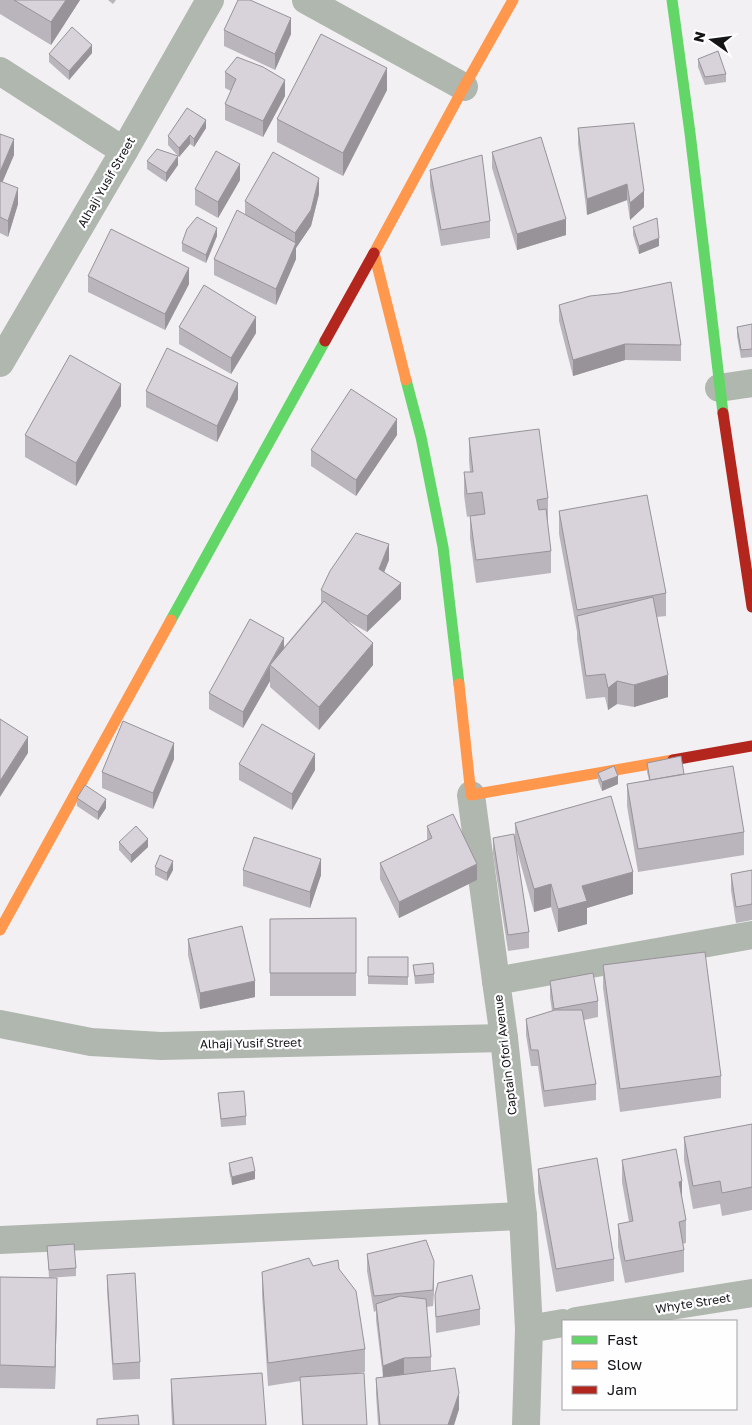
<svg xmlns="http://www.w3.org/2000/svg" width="752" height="1425" viewBox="0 0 752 1425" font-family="'Golos Text',sans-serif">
	<rect width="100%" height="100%" fill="#f2f0f3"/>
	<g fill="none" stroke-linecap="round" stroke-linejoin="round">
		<!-- street -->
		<g stroke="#b0b7af" stroke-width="28">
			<polyline points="306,0 464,87"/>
			<polyline points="0,71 124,151"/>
			<polyline points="0,363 124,151 210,0"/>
			<polyline points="719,388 752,383"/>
			<polyline points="471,795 496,981"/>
			<polyline points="0,1024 91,1042 161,1046 504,1038"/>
			<polyline points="0,1240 523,1216"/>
			<polyline points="576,1321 752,1293"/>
			<polyline points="529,1329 523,1216 504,1038 496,981 752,935"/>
			<polyline points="526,1425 529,1329 563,1323"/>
		</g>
		<!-- fast -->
		<g stroke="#63d668" stroke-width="11">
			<polyline points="672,0 690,133 723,413"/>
			<polyline points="406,380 421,437 443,547 459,684"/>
			<polyline points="171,620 325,341"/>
		</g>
		<!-- slow -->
		<g stroke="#ff974d" stroke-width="11">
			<polyline points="406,380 374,253 464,87 513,0"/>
			<polyline points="459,684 471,795 673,760"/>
			<polyline points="0,930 171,620"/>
		</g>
		<!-- jam -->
		<g stroke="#b3261e" stroke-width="11">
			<polyline points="325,341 374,253"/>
			<polyline points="723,413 752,607"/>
			<polyline points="673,760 752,746"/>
		</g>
	</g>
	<!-- wall -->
	<g fill="#bab5bc">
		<polygon points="0,0 80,0 51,45 0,14"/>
		<polygon points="108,0 116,0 113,4"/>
		<polygon points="224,30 291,34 275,70 224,46"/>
		<polygon points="92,53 69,80 49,62 49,54"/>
		<polygon points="698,59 726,74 726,82 705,85 698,67"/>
		<polygon points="225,72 285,96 263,137 225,120 225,104 231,91 225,88"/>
		<polygon points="387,90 343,176 277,142 277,119"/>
		<polygon points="206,128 194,147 190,144 179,157 168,145 168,136"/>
		<polygon points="578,128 644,207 630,220 627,200 587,215 578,144"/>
		<polygon points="0,134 14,155 2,182 18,204 8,237 0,233"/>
		<polygon points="492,152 566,235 517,250 492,168"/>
		<polygon points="147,161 178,165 166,182 147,169"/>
		<polygon points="430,170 490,221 490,238 441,246 430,186"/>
		<polygon points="240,180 218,218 195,205 195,189"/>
		<polygon points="319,194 311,226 296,248 296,259 276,305 214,275 214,259 245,215 245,201"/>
		<polygon points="633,227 659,246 639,254 633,235"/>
		<polygon points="217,236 206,263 182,251 182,243"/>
		<polygon points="88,276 189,284 165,330 88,292"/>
		<polygon points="559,305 681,345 681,361 625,360 573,376 559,321"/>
		<polygon points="752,324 752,357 741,358 737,336 737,327"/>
		<polygon points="179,327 256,333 231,374 179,344"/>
		<polygon points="146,391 238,399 217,442 146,407"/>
		<polygon points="121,406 76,486 25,457 25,435"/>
		<polygon points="397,435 356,496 311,466 311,450"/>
		<polygon points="469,438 548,498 548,521 547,521 551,551 551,573 476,583 470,538 470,516 467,517 464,495 464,472 470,472 469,460"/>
		<polygon points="559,511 666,593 666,616 657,617 668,697 634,707 617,704 608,710 605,697 586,699 577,639 577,632 559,534"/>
		<polygon points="389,560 384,572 401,599 367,632 348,621 373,665 319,730 270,687 270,681 243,728 209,709 209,693 284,647 321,603 321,590"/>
		<polygon points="174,759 153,809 102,788 102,772"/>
		<polygon points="647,763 684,774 744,832 744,855 638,872 627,806 627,784 649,780 647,772"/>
		<polygon points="239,764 315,770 292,810 239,780"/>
		<polygon points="598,773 618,784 602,791 598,781"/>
		<polygon points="77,798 106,808 98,820 77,806"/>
		<polygon points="515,823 633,894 587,908 587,924 558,932 551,907 534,912 516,847 529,932 529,948 508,951 493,854 493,838 515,845"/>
		<polygon points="427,826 477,880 399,918 380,879 380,863 427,840"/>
		<polygon points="119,842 148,847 131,863 119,850"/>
		<polygon points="155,867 173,870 167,881 155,875"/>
		<polygon points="243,870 321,875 310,908 243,886"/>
		<polygon points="752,870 752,920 736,923 731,890 731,874"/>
		<polygon points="356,918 356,996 270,996 270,919"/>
		<polygon points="188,939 255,997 200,1009 188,955"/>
		<polygon points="368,957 408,957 408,985 368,984"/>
		<polygon points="413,965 434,974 434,983 415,984"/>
		<polygon points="603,965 721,1076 721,1098 620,1112 603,988"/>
		<polygon points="550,981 598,1001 598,1017 584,1020 596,1084 596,1100 544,1107 538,1066 531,1066 526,1035 526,1019 552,1011 550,997"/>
		<polygon points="218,1093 246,1116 246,1125 221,1127"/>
		<polygon points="752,1124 752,1210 722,1216 720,1204 693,1209 684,1160 684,1137"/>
		<polygon points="622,1160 682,1198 686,1220 686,1243 682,1244 684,1250 684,1272 625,1283 618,1247 618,1224 629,1222 622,1182"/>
		<polygon points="229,1163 255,1179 232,1185 229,1171"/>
		<polygon points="538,1169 614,1259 614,1281 556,1292 538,1192"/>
		<polygon points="47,1246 76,1268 76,1276 49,1278 57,1301 55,1389 0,1388 0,1277 49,1278"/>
		<polygon points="367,1254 434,1277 433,1306 426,1307 431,1357 431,1371 459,1409 454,1425 378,1425 376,1394 376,1378 383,1377 376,1320 376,1311 374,1312 367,1271"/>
		<polygon points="313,1266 339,1269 365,1349 365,1372 352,1374 367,1425 302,1425 300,1381 268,1386 262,1295 262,1272"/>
		<polygon points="107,1275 140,1362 140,1379 113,1380 107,1291"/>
		<polygon points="435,1295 480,1309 480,1325 436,1333"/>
		<polygon points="171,1379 266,1425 172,1425 171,1402"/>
	</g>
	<!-- shaded-wall -->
	<g fill="#979399">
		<polygon points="66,0 80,0 51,45 51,22"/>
		<polygon points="291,18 291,34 275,70 275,54"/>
		<polygon points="92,45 92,53 69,80 69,71"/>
		<polygon points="387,68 387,90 343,176 343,153"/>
		<polygon points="285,80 285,96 263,137 263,121"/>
		<polygon points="206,120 206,128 194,147 194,139"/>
		<polygon points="190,135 190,144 179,157 179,148"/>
		<polygon points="14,139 14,155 0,188 0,172"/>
		<polygon points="178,156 178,165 166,182 166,173"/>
		<polygon points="240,164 240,180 218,218 218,202"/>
		<polygon points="319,178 319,194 311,226 296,248 296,259 276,305 276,289 295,245 295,233"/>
		<polygon points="627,184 627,200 587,215 587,199"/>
		<polygon points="18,188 18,204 8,237 8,221"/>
		<polygon points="644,191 644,207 630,220 630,203"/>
		<polygon points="566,219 566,235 517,250 517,234"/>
		<polygon points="217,228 217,236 206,263 206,255"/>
		<polygon points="659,238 659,246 639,254 639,246"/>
		<polygon points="189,268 189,284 165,330 165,314"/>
		<polygon points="256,317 256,333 231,374 231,358"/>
		<polygon points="625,344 625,360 573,376 573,360"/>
		<polygon points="238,383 238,399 217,442 217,426"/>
		<polygon points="121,384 121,406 76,486 76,463"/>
		<polygon points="397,419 397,435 356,496 356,480"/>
		<polygon points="389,544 389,560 379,585 379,569"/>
		<polygon points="401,583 401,599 367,632 367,616"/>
		<polygon points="284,638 284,654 270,665"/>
		<polygon points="373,643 373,665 319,730 319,707"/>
		<polygon points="270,665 270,681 243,728 243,712"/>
		<polygon points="668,675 668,697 634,707 634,685"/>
		<polygon points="617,681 617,704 608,710 608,688"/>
		<polygon points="28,737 28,753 0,797 0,781"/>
		<polygon points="174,743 174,759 153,809 153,793"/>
		<polygon points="315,754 315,770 292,810 292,794"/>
		<polygon points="618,776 618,784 602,791 602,782"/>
		<polygon points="106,799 106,808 98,820 98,812"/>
		<polygon points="148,839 148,847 131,863 131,855"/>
		<polygon points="321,859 321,875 310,908 310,892"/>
		<polygon points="173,861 173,870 167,881 167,873"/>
		<polygon points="477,864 477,880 399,918 399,902"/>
		<polygon points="633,872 633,894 587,908 587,924 558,932 558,909 582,886"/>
		<polygon points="551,884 551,907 534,912 534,889"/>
		<polygon points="255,981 255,997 200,1009 200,993"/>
		<polygon points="255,1171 255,1179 232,1185 232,1177"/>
		<polygon points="682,1181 682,1203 679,1182"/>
		<polygon points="434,1261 434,1277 433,1306 433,1290"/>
		<polygon points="57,1278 57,1301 55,1389 55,1367"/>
		<polygon points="404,1358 404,1375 383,1383 383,1366"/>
		<polygon points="459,1393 459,1409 454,1425 448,1425"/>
	</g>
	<!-- building -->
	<g fill="#d8d2db" stroke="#979399">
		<polygon points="14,0 66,0 51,22"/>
		<polygon points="238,0 250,0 291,18 275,54 224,30"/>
		<polygon points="72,27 92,45 69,71 49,54"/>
		<polygon points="321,34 387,68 343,153 277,119"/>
		<polygon points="718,51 726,74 705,77 698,59"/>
		<polygon points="237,57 263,67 285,80 263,121 225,104 236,79 225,72"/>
		<polygon points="187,108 206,120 194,139 190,135 179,148 168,136"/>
		<polygon points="634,123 644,191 630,203 627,184 587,199 578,128"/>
		<polygon points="0,134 14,139 0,172"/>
		<polygon points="541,137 566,219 517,234 492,152"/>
		<polygon points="157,149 178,156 166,173 147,161"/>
		<polygon points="216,151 240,164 218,202 195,189"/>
		<polygon points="273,152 319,178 311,210 295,233 245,201"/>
		<polygon points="482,155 490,221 441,230 430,170"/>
		<polygon points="0,181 18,188 8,221 0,217"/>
		<polygon points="237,210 296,243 276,289 214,259"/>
		<polygon points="197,217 217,228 206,255 182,243 187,229"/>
		<polygon points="657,218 659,238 639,246 633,227"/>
		<polygon points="111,229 189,268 165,314 88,276"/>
		<polygon points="671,282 681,345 625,344 573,360 559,305 590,296 619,293"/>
		<polygon points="204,285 256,317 231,358 179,327"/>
		<polygon points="752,324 752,349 741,350 737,327"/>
		<polygon points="167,348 238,383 217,426 146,391"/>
		<polygon points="70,355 121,384 76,463 25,435"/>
		<polygon points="351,389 397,419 356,480 311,450"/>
		<polygon points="539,429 548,498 537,500 539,510 546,509 551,551 476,560 470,516 485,514 482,492 467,494 464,472 473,472 469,438"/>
		<polygon points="647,495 666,593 577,610 559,511"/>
		<polygon points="356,533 389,544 379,569 401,583 367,616 321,590 330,571"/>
		<polygon points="653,597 668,675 634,685 617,681 608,688 605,674 586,676 577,616"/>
		<polygon points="324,601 373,643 319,707 270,665"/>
		<polygon points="250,619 284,638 243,712 209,693"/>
		<polygon points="0,719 28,737 0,781"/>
		<polygon points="123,721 174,743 153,793 102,772"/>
		<polygon points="262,724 315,754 292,794 239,764"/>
		<polygon points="681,756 684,774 650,780 647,763"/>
		<polygon points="614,766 618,776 602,782 598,773"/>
		<polygon points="733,766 744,832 638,849 627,784"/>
		<polygon points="85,785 106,799 98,812 77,798"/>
		<polygon points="611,796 633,872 582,886 587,901 558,909 551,884 534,889 515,823"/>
		<polygon points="453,814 477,864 399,902 380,863 432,838 427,826"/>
		<polygon points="136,826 148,839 131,855 119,842"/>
		<polygon points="514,834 529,932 508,935 493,838"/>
		<polygon points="254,837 321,859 310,892 243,870"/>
		<polygon points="160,855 173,861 167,873 155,867"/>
		<polygon points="752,870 752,904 736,907 731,874"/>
		<polygon points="356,918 356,973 270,973 270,919"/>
		<polygon points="242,926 255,981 200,993 188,939"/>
		<polygon points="705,952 721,1076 620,1089 603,965"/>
		<polygon points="368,957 408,957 408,977 368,976"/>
		<polygon points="433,963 434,974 415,976 413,965"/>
		<polygon points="593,973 598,1001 554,1009 550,981"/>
		<polygon points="555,1010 582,1010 596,1084 544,1091 538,1050 531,1050 526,1019"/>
		<polygon points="244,1091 246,1116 221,1119 218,1093"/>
		<polygon points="752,1124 752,1187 722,1193 720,1181 693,1186 684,1137"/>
		<polygon points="676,1149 682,1181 679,1182 686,1220 679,1222 684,1250 625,1261 618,1224 633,1221 622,1160"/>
		<polygon points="252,1157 255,1171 232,1177 229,1163"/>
		<polygon points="597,1158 614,1259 556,1269 538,1169"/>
		<polygon points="426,1240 434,1261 433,1290 374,1296 367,1254"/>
		<polygon points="74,1244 76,1268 49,1270 47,1246"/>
		<polygon points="309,1258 313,1266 338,1260 339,1269 356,1291 365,1349 268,1363 262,1272"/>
		<polygon points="135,1273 140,1362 113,1364 107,1275"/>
		<polygon points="472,1275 480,1309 436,1317 435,1295 438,1283"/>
		<polygon points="0,1277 57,1278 55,1367 0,1365"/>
		<polygon points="400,1296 426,1299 431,1357 404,1358 383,1366 376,1304"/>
		<polygon points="455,1368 459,1393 448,1425 380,1425 376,1378"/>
		<polygon points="262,1373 266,1425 174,1425 171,1379"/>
		<polygon points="364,1373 367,1425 303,1425 300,1377"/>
		<polygon points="138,1415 139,1425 97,1425 97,1419"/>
	</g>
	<g text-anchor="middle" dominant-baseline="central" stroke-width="4.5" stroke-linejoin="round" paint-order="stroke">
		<!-- street labels -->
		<g font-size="12" fill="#161516" stroke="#fefdff">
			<text transform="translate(106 182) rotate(-60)">Alhaji Yusif Street</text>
			<text transform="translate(251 1043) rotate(-1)">Alhaji Yusif Street</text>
			<text transform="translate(505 1055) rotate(-97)">Captain Ofori Avenue</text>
			<text transform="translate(693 1303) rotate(-9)">Whyte Street</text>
		</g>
	</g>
	<!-- legend -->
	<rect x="562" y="1320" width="175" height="90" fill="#fefdff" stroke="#a1a0a2"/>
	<rect x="572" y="1336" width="25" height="8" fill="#63d668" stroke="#a1a0a2"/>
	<text x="607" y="1345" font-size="15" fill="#161516">Fast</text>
	<rect x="572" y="1361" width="25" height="8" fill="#ff974d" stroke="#a1a0a2"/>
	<text x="607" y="1370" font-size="15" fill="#161516">Slow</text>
	<rect x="572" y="1386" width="25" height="8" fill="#b3261e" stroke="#a1a0a2"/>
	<text x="607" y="1395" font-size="15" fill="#161516">Jam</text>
	<!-- north arrow -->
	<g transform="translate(712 40) rotate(284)" stroke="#fefdff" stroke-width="4" paint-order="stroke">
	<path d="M0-4L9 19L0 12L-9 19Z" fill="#161516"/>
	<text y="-8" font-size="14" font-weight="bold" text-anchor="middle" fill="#161516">N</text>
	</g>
</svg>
